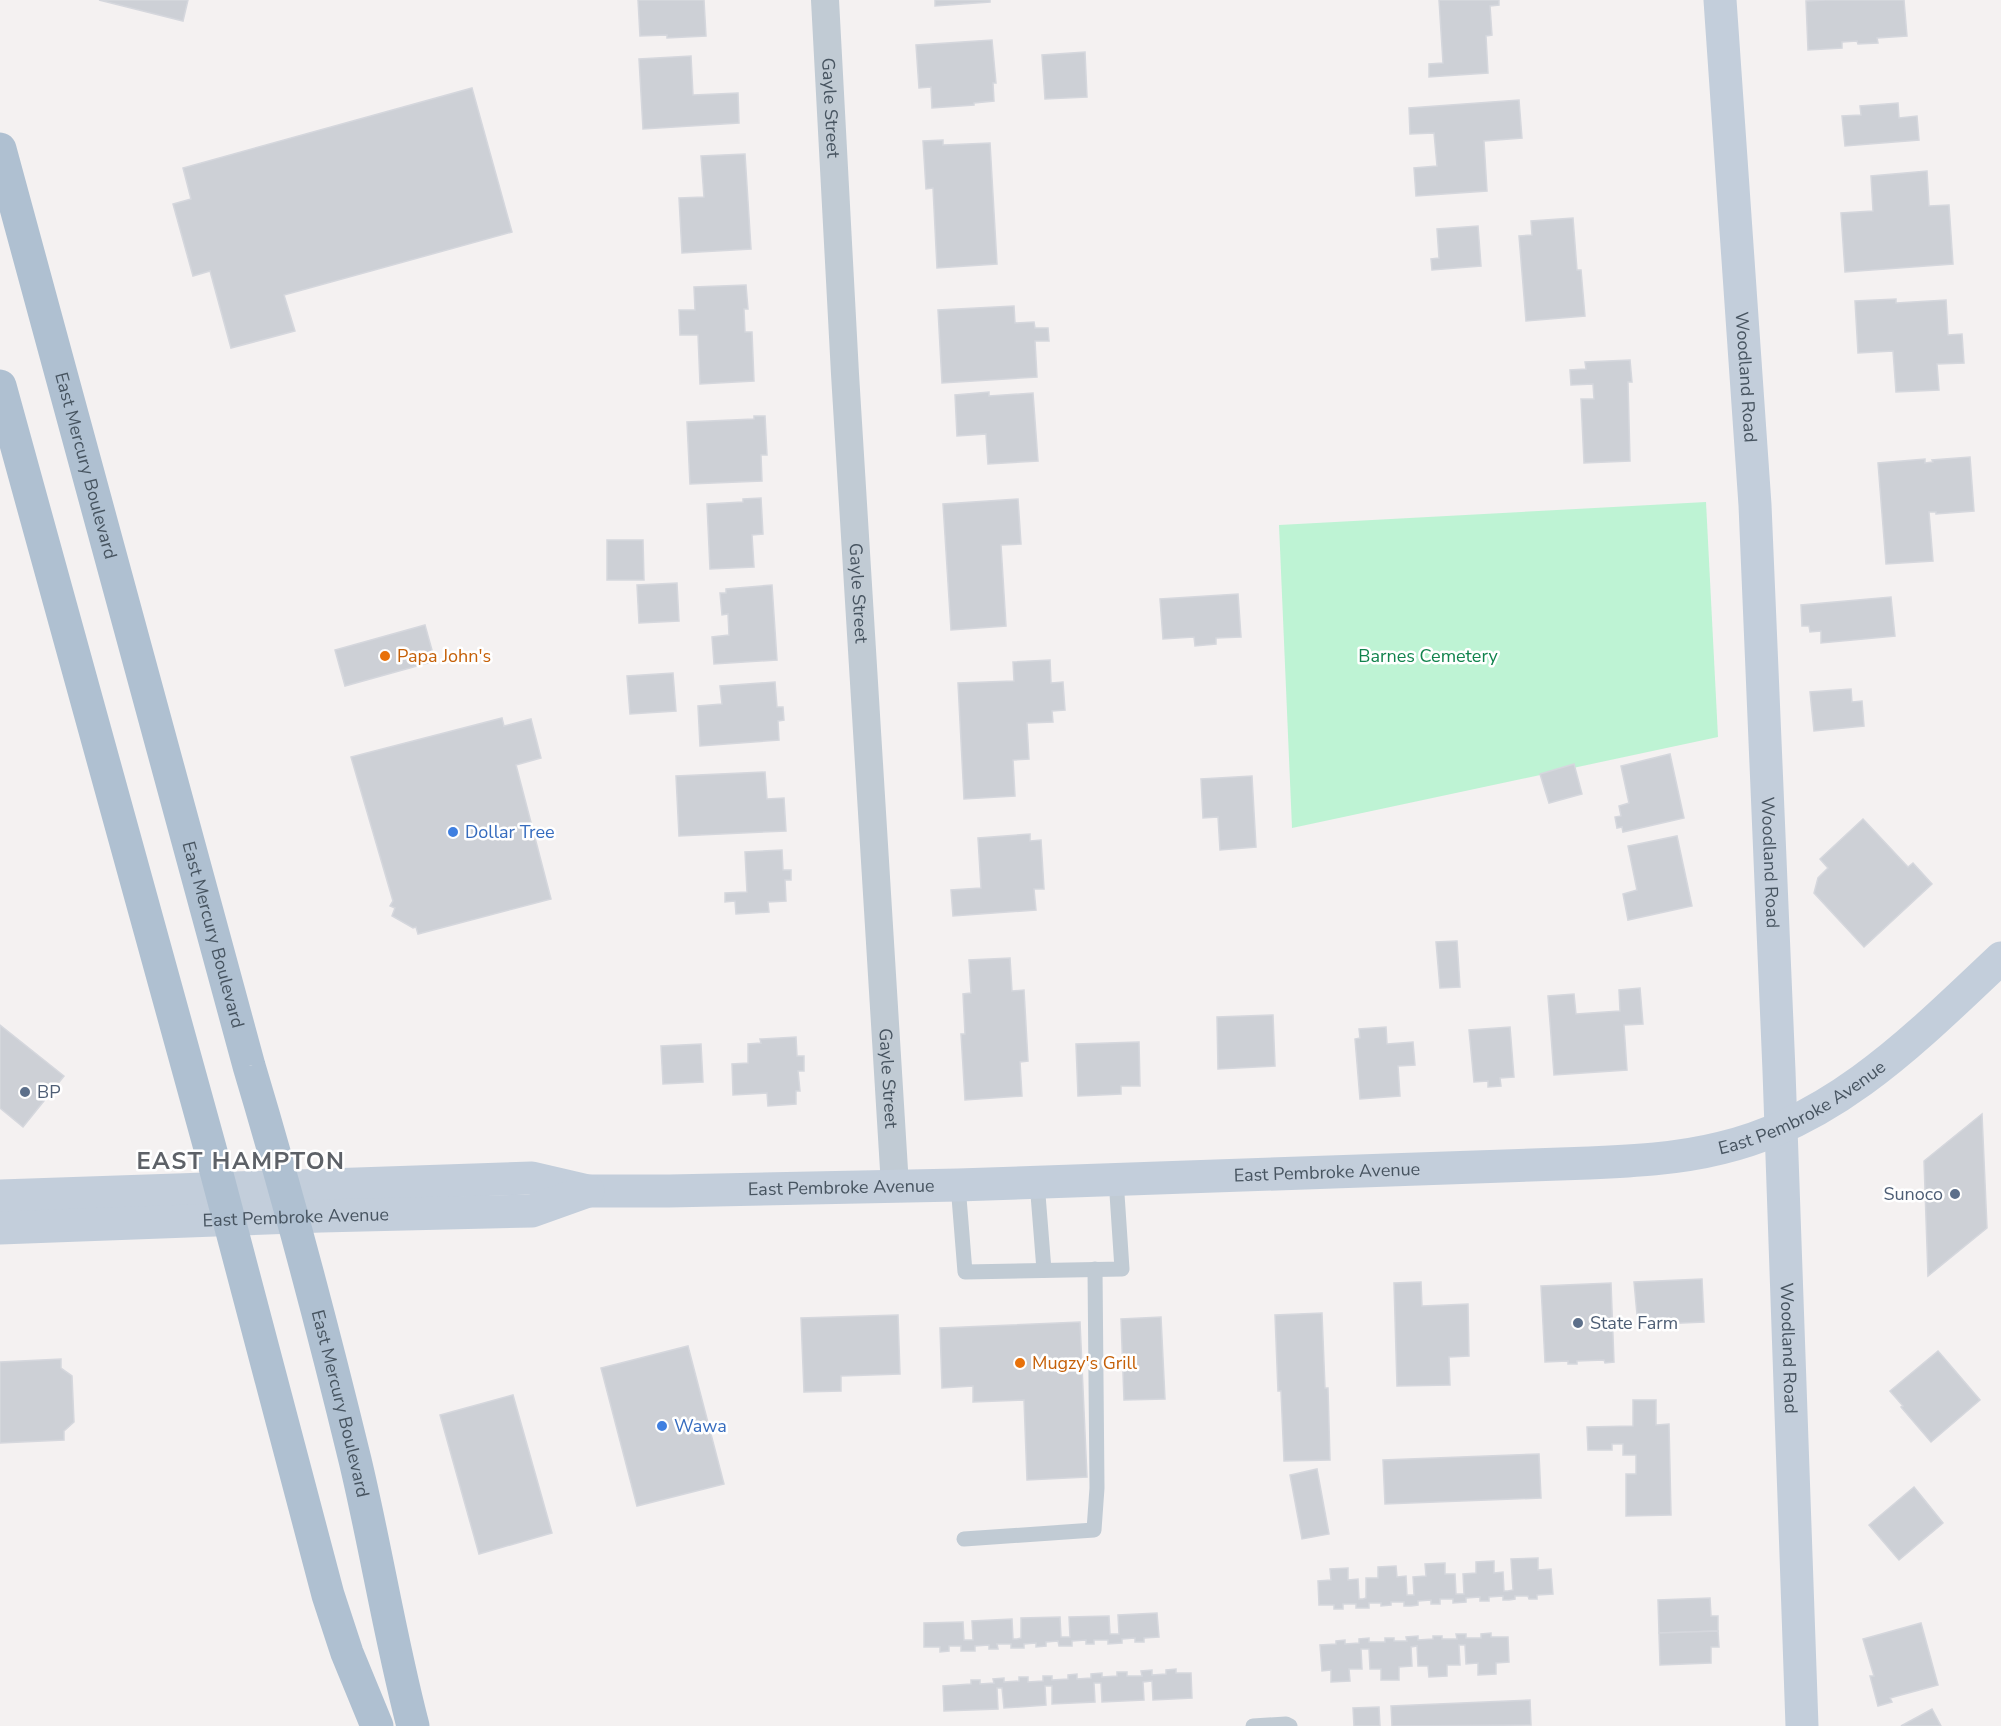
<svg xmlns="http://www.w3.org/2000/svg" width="2001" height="1726" viewBox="0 0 2001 1726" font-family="'Nunito Sans',sans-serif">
	<rect width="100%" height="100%" fill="#f4f1f1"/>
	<!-- green -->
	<polygon fill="#bef3d4" points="1706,502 1718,737 1292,828 1279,525"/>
	<!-- building -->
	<g fill="#cdd0d6" stroke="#d5d7dd" stroke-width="1.5">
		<polygon points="99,0 188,0 183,21"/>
		<polygon points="638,0 704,0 706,36 667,38 667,35 640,36"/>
		<polygon points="935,0 990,0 990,2 935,6"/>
		<polygon points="1439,0 1499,0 1499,5 1490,6 1492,35 1486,36 1488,73 1429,77 1429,64 1443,63"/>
		<polygon points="1826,0 1904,0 1907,36 1877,38 1878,43 1858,44 1857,41 1842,42 1842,48 1808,50 1806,1"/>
		<polygon points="992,40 996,83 993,83 994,101 974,103 974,105 932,108 931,87 919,88 916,45"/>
		<polygon points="1085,52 1087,97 1045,99 1042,55"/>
		<polygon points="691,56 693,95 738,93 739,123 643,129 639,59"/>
		<polygon points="472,88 512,232 284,295 295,331 231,348 210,271 193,276 173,204 191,199 183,168"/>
		<polygon points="1519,100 1522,138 1484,141 1487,191 1416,196 1414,168 1437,166 1434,133 1410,134 1409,108"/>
		<polygon points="1898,103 1899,118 1917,116 1919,140 1845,146 1842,116 1861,115 1860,106"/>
		<polygon points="943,140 943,145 990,143 997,264 937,268 933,188 926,189 923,141"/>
		<polygon points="745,154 751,249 682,253 679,198 704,197 701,156"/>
		<polygon points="1927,171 1929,206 1949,205 1953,264 1845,272 1841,213 1873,211 1871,176"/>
		<polygon points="1573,218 1577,270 1581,270 1585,316 1526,321 1519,236 1532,235 1531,221"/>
		<polygon points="1478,226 1481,266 1432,270 1431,259 1439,258 1437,229"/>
		<polygon points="746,285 748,309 744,309 745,332 752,332 754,381 700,384 698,335 680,335 679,310 695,310 694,287"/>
		<polygon points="1896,299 1896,303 1946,300 1948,335 1962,334 1964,363 1937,364 1939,390 1896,392 1893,351 1858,353 1855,301"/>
		<polygon points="1014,306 1015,323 1034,322 1035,328 1048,328 1049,341 1035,341 1037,377 942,383 938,310"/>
		<polygon points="1630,360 1632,382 1628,382 1630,461 1584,463 1581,399 1594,399 1593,384 1571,385 1570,370 1586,369 1585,362"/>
		<polygon points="989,392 989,396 1033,393 1038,461 988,464 986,434 957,436 955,395"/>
		<polygon points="754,416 765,416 767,455 761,455 762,481 690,484 687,422 754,419"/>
		<polygon points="1970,457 1974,511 1936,514 1936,512 1929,512 1933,561 1886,564 1878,463 1925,459 1925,463 1933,462 1932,460"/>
		<polygon points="761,498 763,534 752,535 754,567 710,569 707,504 743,502 743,499"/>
		<polygon points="1018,499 1021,544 1001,545 1006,626 951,630 943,504"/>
		<polygon points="607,540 643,540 644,580 607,580"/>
		<polygon points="677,583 679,621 639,623 637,585"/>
		<polygon points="772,585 777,660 714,664 712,637 729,635 728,614 722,615 720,593 726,593 726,589"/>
		<polygon points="1238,594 1241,637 1216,638 1216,644 1195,646 1194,637 1163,639 1160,599"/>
		<polygon points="1891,597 1895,636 1821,643 1821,631 1810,632 1809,626 1802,626 1801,605"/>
		<polygon points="425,625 435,661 345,686 335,650"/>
		<polygon points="1050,660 1051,683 1063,682 1065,710 1052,711 1053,722 1027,723 1029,759 1013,760 1015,796 964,799 958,683 1014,681 1013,662"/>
		<polygon points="673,673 676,711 630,714 627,676"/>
		<polygon points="775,682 777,707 783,707 784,720 778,721 779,740 700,746 698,706 722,704 720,686"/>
		<polygon points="1851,689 1852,702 1862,701 1864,726 1814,731 1810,692"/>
		<polygon points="502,718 504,726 531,719 541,758 516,765 551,899 418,934 416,927 413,928 392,916 395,908 390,906 393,901 351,757"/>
		<polygon points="1670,754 1684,818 1623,832 1622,827 1617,828 1615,817 1621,816 1619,806 1629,803 1621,766"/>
		<polygon points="1574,764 1582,794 1549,803 1540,774"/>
		<polygon points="765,772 767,799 784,798 786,831 679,836 676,776"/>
		<polygon points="1252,776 1256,847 1220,850 1218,817 1203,818 1201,779"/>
		<polygon points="1863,819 1908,867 1913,863 1932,884 1864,947 1814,893 1818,878 1828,868 1820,859"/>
		<polygon points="1030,834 1030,841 1041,840 1044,889 1034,889 1036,910 953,916 951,890 981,888 978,838"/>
		<polygon points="1677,836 1692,906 1628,920 1623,894 1637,890 1628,846"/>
		<polygon points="782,850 783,870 791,870 791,880 785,880 786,901 768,902 769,912 736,914 735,901 725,902 725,893 747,892 745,852"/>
		<polygon points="1457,941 1460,987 1440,988 1436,942"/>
		<polygon points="1010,958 1012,991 1024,990 1028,1061 1020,1062 1022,1096 965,1100 961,1034 965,1034 963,994 971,993 969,960"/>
		<polygon points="1640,988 1643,1024 1624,1025 1627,1070 1554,1075 1548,996 1574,994 1576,1014 1620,1011 1619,990"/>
		<polygon points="1273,1015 1275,1066 1218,1069 1217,1017"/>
		<polygon points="0,1025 64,1076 23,1127 0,1108"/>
		<polygon points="1386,1027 1387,1044 1413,1042 1415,1065 1398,1066 1400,1096 1360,1099 1355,1039 1360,1038 1359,1029"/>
		<polygon points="1510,1027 1514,1077 1500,1078 1501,1086 1488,1087 1488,1081 1474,1082 1469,1030"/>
		<polygon points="796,1037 797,1056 804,1056 804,1071 798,1071 800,1091 796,1091 796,1104 768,1106 767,1093 733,1095 732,1064 748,1063 748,1044 761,1043 760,1039"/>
		<polygon points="1139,1042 1140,1086 1121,1086 1121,1094 1078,1096 1076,1044"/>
		<polygon points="701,1044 703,1082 663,1084 661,1046"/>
		<polygon points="1982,1114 1987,1228 1928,1276 1924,1161"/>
		<polygon points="1702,1279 1704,1322 1638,1325 1634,1282"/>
		<polygon points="1421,1282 1422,1306 1468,1304 1469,1356 1449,1357 1450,1385 1397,1386 1394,1283"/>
		<polygon points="1611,1283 1614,1362 1605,1363 1604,1360 1577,1361 1577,1364 1568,1364 1568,1361 1545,1362 1541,1286"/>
		<polygon points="1322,1313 1325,1388 1328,1388 1330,1460 1284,1461 1281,1391 1278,1391 1275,1315"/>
		<polygon points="898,1315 900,1374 841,1376 841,1391 804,1392 801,1318"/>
		<polygon points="1161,1317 1165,1399 1124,1400 1121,1319"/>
		<polygon points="1080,1322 1087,1477 1027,1480 1024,1400 973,1402 973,1386 942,1388 940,1328"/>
		<polygon points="688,1346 724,1484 637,1506 601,1368"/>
		<polygon points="1938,1351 1980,1400 1931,1442 1901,1407 1903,1406 1890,1391"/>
		<polygon points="61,1359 61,1368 72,1376 74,1422 64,1431 64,1440 0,1443 0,1362"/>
		<polygon points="513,1395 552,1533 479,1554 440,1415"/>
		<polygon points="1633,1400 1656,1400 1656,1425 1669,1424 1671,1515 1626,1516 1626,1474 1636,1474 1636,1455 1623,1455 1623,1444 1612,1444 1612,1450 1588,1450 1587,1427 1633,1426"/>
		<polygon points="1539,1454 1541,1498 1385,1504 1383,1460"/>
		<polygon points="1317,1469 1329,1534 1302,1539 1290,1475"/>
		<polygon points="1914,1487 1943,1523 1899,1560 1869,1525"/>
		<polygon points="1538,1558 1538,1570 1551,1569 1553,1594 1537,1595 1537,1599 1529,1599 1528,1596 1515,1596 1515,1599 1509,1600 1503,1600 1503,1596 1489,1597 1489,1601 1480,1601 1480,1597 1466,1598 1466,1602 1453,1603 1453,1599 1440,1599 1440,1604 1431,1604 1431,1600 1418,1601 1418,1605 1411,1606 1404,1606 1404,1602 1391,1602 1391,1605 1381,1606 1381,1603 1369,1603 1369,1608 1356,1608 1356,1604 1343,1604 1343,1609 1334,1609 1334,1605 1319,1605 1318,1581 1331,1580 1330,1569 1348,1568 1348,1580 1358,1579 1359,1599 1363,1599 1366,1598 1366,1578 1378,1578 1378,1567 1396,1566 1397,1577 1406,1576 1407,1595 1414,1595 1413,1577 1426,1576 1425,1564 1445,1563 1445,1574 1455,1574 1456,1594 1464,1594 1463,1574 1476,1573 1476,1562 1494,1561 1494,1573 1503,1572 1504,1591 1508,1591 1513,1590 1511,1559"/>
		<polygon points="1710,1598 1711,1616 1718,1616 1718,1631 1659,1633 1658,1600"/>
		<polygon points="1157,1613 1159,1637 1144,1638 1144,1642 1135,1642 1135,1638 1122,1639 1122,1643 1108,1644 1108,1640 1094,1640 1094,1644 1086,1644 1086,1640 1072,1641 1072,1646 1059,1646 1058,1641 1046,1642 1046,1646 1036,1647 1036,1643 1024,1644 1024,1648 1011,1648 1011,1644 997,1644 998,1649 989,1649 989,1645 975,1646 975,1651 961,1651 961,1646 949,1646 949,1651 940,1652 940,1647 924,1647 924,1623 963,1622 964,1640 973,1640 972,1621 1012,1619 1013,1639 1017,1639 1021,1638 1021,1618 1060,1617 1061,1637 1070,1637 1069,1617 1109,1616 1110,1634 1119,1634 1118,1615"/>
		<polygon points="1921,1623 1938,1685 1890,1698 1892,1702 1878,1706 1870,1676 1874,1676 1863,1639"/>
		<polygon points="1718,1631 1719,1647 1711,1647 1711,1663 1660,1665 1659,1633"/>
		<polygon points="1491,1633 1491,1637 1508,1637 1509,1662 1496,1663 1496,1674 1478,1675 1478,1663 1466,1664 1465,1645 1459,1645 1460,1665 1447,1665 1447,1676 1429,1677 1428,1666 1418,1666 1417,1646 1411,1647 1412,1666 1399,1667 1399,1680 1381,1680 1381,1669 1370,1669 1369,1649 1361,1649 1362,1669 1349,1669 1350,1681 1331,1682 1331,1670 1322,1671 1320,1645 1336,1644 1336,1641 1345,1640 1345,1644 1359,1643 1359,1639 1369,1638 1369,1642 1385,1642 1385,1638 1394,1638 1394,1641 1407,1641 1406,1637 1418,1636 1418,1640 1433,1639 1433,1636 1442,1636 1442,1639 1457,1639 1456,1634 1466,1634 1466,1638 1481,1638 1481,1634"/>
		<polygon points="1176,1669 1176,1673 1191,1673 1192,1698 1153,1700 1152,1681 1143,1682 1144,1700 1102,1702 1101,1683 1094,1683 1095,1702 1052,1704 1052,1686 1045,1686 1046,1705 1004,1708 1002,1688 997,1688 998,1709 944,1711 943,1686 971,1684 971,1680 980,1680 980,1684 994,1683 993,1679 1004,1678 1004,1682 1019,1681 1019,1677 1028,1677 1028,1682 1043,1681 1043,1676 1052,1676 1052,1680 1068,1679 1068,1675 1077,1674 1077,1679 1091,1678 1091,1674 1102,1673 1102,1677 1117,1676 1117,1672 1127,1672 1127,1676 1142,1676 1141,1671 1152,1670 1152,1675 1166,1674 1166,1670"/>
		<polygon points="1530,1700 1531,1725 1392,1726 1391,1706"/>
		<polygon points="1379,1707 1380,1726 1354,1726 1353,1708"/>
		<polygon points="1932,1709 1941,1726 1901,1726"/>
	</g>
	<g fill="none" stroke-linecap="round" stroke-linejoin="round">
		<!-- service -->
		<g stroke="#c1cbd4" stroke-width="15">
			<polyline points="1037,1182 1044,1270"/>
			<polyline points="958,1185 965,1272 1122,1269 1116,1179"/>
			<polyline points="964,1539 1094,1530 1097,1488 1095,1269"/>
			<polyline points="1253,1726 1286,1724 1290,1726"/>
		</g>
		<!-- minor -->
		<path stroke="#c1cbd4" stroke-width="28" id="s1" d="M825 0 845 374 895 1186"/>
		<!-- secondary -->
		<g stroke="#c3cedb" stroke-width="33">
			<path id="s2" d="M1720 0 1755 505 1779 1071 1802 1726"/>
			<path id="s3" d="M0 1196 532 1178 588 1191H669L958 1185 1589 1163C1633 1161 1677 1159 1721 1148 1836 1121 1918 1036 2001 958"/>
			<path id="s4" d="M0 1228 321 1216 532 1211 588 1191"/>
		</g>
		<!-- primary -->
		<g stroke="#afc0d1" stroke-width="33">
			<path id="s5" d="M0 149 249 1066C288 1196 323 1329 355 1460 376 1548 390 1638 413 1726"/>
			<polyline points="0,386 210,1148 328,1595 347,1653 377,1726"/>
		</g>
	</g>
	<!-- markers -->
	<g fill="#e8710a" stroke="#fff" stroke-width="2">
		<circle cx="385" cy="656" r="6"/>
		<circle cx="1020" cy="1363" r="6"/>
	</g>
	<g fill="#3f7fe0" stroke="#fff" stroke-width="2">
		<circle cx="453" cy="832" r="6"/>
		<circle cx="662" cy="1426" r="6"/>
	</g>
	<g fill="#5c6f8a" stroke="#fff" stroke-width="2">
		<circle cx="25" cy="1092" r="6"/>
		<circle cx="1955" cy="1194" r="6"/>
		<circle cx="1578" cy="1323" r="6"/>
	</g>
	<g text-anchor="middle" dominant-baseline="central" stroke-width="5" stroke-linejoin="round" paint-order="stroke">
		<!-- street labels -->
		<g font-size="18" fill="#475460" stroke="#fff">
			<text stroke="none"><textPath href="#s1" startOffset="108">Gayle Street</textPath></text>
			<text stroke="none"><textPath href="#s2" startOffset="378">Woodland Road</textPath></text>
			<text stroke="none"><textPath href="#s5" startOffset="328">East Mercury Boulevard</textPath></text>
			<text stroke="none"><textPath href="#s1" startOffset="594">Gayle Street</textPath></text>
			<text stroke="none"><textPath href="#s2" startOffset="864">Woodland Road</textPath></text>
			<text stroke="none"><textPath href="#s5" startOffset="814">East Mercury Boulevard</textPath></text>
			<text stroke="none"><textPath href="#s1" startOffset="1080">Gayle Street</textPath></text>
			<text stroke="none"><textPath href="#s3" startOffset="1815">East Pembroke Avenue</textPath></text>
			<text stroke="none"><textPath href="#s3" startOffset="1329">East Pembroke Avenue</textPath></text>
			<text stroke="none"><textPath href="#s3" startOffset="843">East Pembroke Avenue</textPath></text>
			<text stroke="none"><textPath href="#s4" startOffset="296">East Pembroke Avenue</textPath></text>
			<text stroke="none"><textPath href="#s2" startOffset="1350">Woodland Road</textPath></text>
			<text stroke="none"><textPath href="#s5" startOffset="1300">East Mercury Boulevard</textPath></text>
		</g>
		<!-- food labels -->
		<g font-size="18" fill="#c56008" stroke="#fff" text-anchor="start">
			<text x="397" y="656">Papa John's</text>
			<text x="1032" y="1363">Mugzy's Grill</text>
		</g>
		<!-- park labels -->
		<g font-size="18" fill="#11834d" stroke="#fff">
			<text x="1428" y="656">Barnes Cemetery</text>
		</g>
		<!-- shop labels -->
		<g font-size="18" fill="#366cbe" stroke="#fff" text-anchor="start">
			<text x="465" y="832">Dollar Tree</text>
			<text x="674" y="1426">Wawa</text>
		</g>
		<!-- service labels -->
		<g font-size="18" fill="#4e5e75" stroke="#fff" text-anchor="start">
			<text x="37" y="1092">BP</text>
			<text x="1943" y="1194" text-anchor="end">Sunoco</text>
			<text x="1590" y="1323">State Farm</text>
		</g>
		<!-- district labels -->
		<g font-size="24" font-weight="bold" letter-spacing="1.5" fill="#5d6167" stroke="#fff">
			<text x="241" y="1161">EAST HAMPTON</text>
		</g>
	</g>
</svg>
